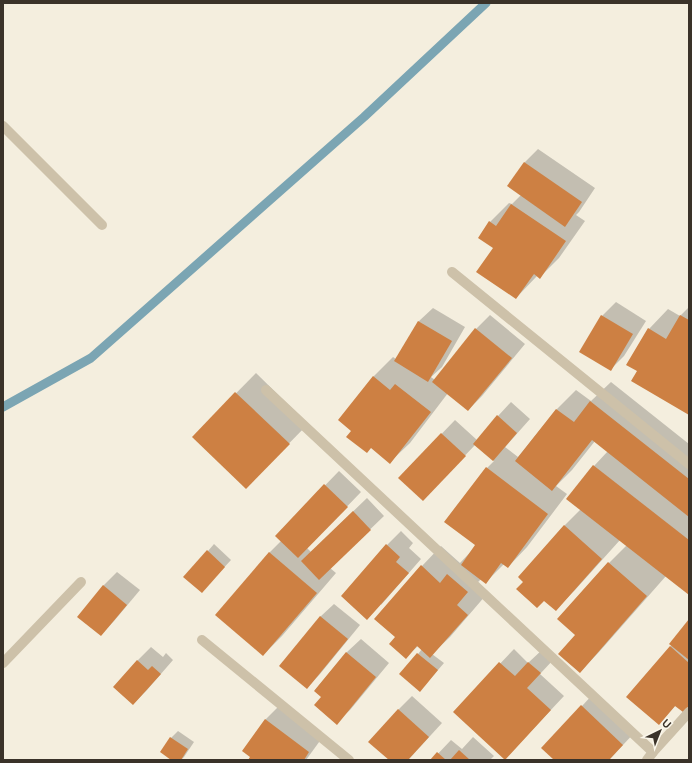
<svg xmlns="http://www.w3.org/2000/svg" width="692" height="763" viewBox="0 0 692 763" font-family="'DM Sans',sans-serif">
	<rect width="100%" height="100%" fill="#f4eede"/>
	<!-- shadow -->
	<g fill="#0003">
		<polygon points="538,149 595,188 579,212 576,215 585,221 559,258 540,277 537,276 516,298 494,247 490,222 509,203 512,204 521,195 509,186 525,162"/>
		<polygon points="616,302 646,321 624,356 610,370 602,316"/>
		<polygon points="689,307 689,413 638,371 649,329 668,309 680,316"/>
		<polygon points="433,308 465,327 442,367 431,377 435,380 476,329 490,315 525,344 482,396 468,410 448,393 410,443 390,462 340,420 374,376 393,357 396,359 419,321"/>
		<polygon points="256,373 308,424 265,468 193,437"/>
		<polygon points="611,382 689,444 689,594 666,576 599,652 580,672 576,635 559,619 609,563 627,545 620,540 575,590 556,609 519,577 565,525 581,509 567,499 594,466 608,451 595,441 572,470 556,486 567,494 527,547 508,567 504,564 486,582 481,579 475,585 486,595 450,637 432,654 444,663 426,684 418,654 422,649 418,646 406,657 396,637 422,566 441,546 460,563 477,545 487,468 494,461 475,445 436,486 399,478 455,420 477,440 498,416 511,402 530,419 505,447 518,457 557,409 576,390 591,401"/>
		<polygon points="339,471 361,492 307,548 311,552 367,498 384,516 330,568 336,573 282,636 263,655 269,553 281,541 276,536"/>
		<polygon points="401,531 413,543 409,548 421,559 381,605 387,545"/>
		<polygon points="214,544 231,560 208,585 208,551"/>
		<polygon points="117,572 140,590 114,621 101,635 78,617 104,585"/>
		<polygon points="334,604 360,625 320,674 307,688 320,617"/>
		<polygon points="689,621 689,705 676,705 659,724 628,697 672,645"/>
		<polygon points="361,639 389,663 350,710 336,723 323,697 315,690 347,652"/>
		<polygon points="151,647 163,657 166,653 173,660 147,690 133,704 114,687 138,660"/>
		<polygon points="514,649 528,663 543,649 554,659 540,674 564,696 518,745 454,712"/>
		<polygon points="595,692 636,731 609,760 555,760 582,706"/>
		<polygon points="412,696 442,723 408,760 390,760 370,742 399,709"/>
		<polygon points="279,706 322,738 306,760 249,760 265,720"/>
		<polygon points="178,731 194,742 184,757 181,760 173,760 171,738"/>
		<polygon points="473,737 494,756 490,760 432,760 451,740 462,749"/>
	</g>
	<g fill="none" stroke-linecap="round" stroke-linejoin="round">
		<!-- stream -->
		<polyline stroke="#7ba5b3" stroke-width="9" points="3,407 91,358 364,117 486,3"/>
	</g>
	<!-- building -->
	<g fill="#cd8043">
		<polygon points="524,162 582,202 565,227 507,186"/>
		<polygon points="511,204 566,241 540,279 534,274 516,299 476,272 493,248 478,238 489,221 496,226"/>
		<polygon points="601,315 633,334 611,371 579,352"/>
		<polygon points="680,315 689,320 689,415 631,381 637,371 626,365 648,328 666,339"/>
		<polygon points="418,321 452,341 428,382 394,361"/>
		<polygon points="475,328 512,358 468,411 432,382"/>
		<polygon points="373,376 390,390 395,384 431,412 390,464 371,448 367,453 346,437 351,431 338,420"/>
		<polygon points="235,392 290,444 246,489 192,437"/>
		<polygon points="590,401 689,479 689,517 592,440 552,491 515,461 556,409 574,422"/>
		<polygon points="497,415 517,433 493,461 473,444"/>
		<polygon points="441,433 466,456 423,501 398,478"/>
		<polygon points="593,465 689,540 689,595 566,499"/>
		<polygon points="486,467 548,514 508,568 501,563 486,584 461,565 475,545 444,522"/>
		<polygon points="324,484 348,507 298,558 275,536"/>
		<polygon points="353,511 371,530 319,580 301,561"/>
		<polygon points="564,525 602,559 556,611 544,601 537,608 516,589 523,582 518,577"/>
		<polygon points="386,544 400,557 396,562 409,573 367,620 341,596"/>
		<polygon points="207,550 225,567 202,593 183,577"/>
		<polygon points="269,552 317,593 263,656 215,615"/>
		<polygon points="608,562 647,596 580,673 558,654 575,635 557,619"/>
		<polygon points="421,565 440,583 447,574 468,592 457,605 468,615 430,658 417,646 406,659 389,644 395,637 374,619"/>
		<polygon points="103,585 127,605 101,636 77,617"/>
		<polygon points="320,616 348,639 307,689 279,666"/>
		<polygon points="689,619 689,660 669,644"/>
		<polygon points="670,646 689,663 689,706 683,712 675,706 659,725 626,697"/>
		<polygon points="346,652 376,677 337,725 314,705 321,697 314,691"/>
		<polygon points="417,653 438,670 420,692 399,674"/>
		<polygon points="137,660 148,670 152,666 161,674 133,705 113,687"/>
		<polygon points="499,662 515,676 528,662 541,673 527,688 551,710 505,760 453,712"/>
		<polygon points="581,705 623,745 609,760 554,760 541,748"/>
		<polygon points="398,709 429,737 408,760 389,760 368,742"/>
		<polygon points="265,719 309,752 304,760 248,760 250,757 242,751"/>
		<polygon points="170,737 188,749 181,760 171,760 160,752"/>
		<polygon points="459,750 470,760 450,760"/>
		<polygon points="437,752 446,760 430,760"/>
	</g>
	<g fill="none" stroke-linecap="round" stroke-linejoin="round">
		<!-- minor -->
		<g stroke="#cdc1a9" stroke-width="10">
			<polyline points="3,126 102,225"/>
			<polyline points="452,272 689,464"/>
			<polyline points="266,390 653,752"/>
			<polyline points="202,640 349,760"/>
			<polyline points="3,663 81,582"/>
			<polyline points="647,760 653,752 689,712"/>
		</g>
	</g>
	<!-- border -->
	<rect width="692" height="763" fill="none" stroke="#3a3229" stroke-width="8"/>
	<!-- north arrow -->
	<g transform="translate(660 731) rotate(43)" stroke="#fbf7eb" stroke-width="3" paint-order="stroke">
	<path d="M0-3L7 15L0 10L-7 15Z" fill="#3a3229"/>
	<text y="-6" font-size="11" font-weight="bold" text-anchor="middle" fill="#3a3229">U</text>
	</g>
</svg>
